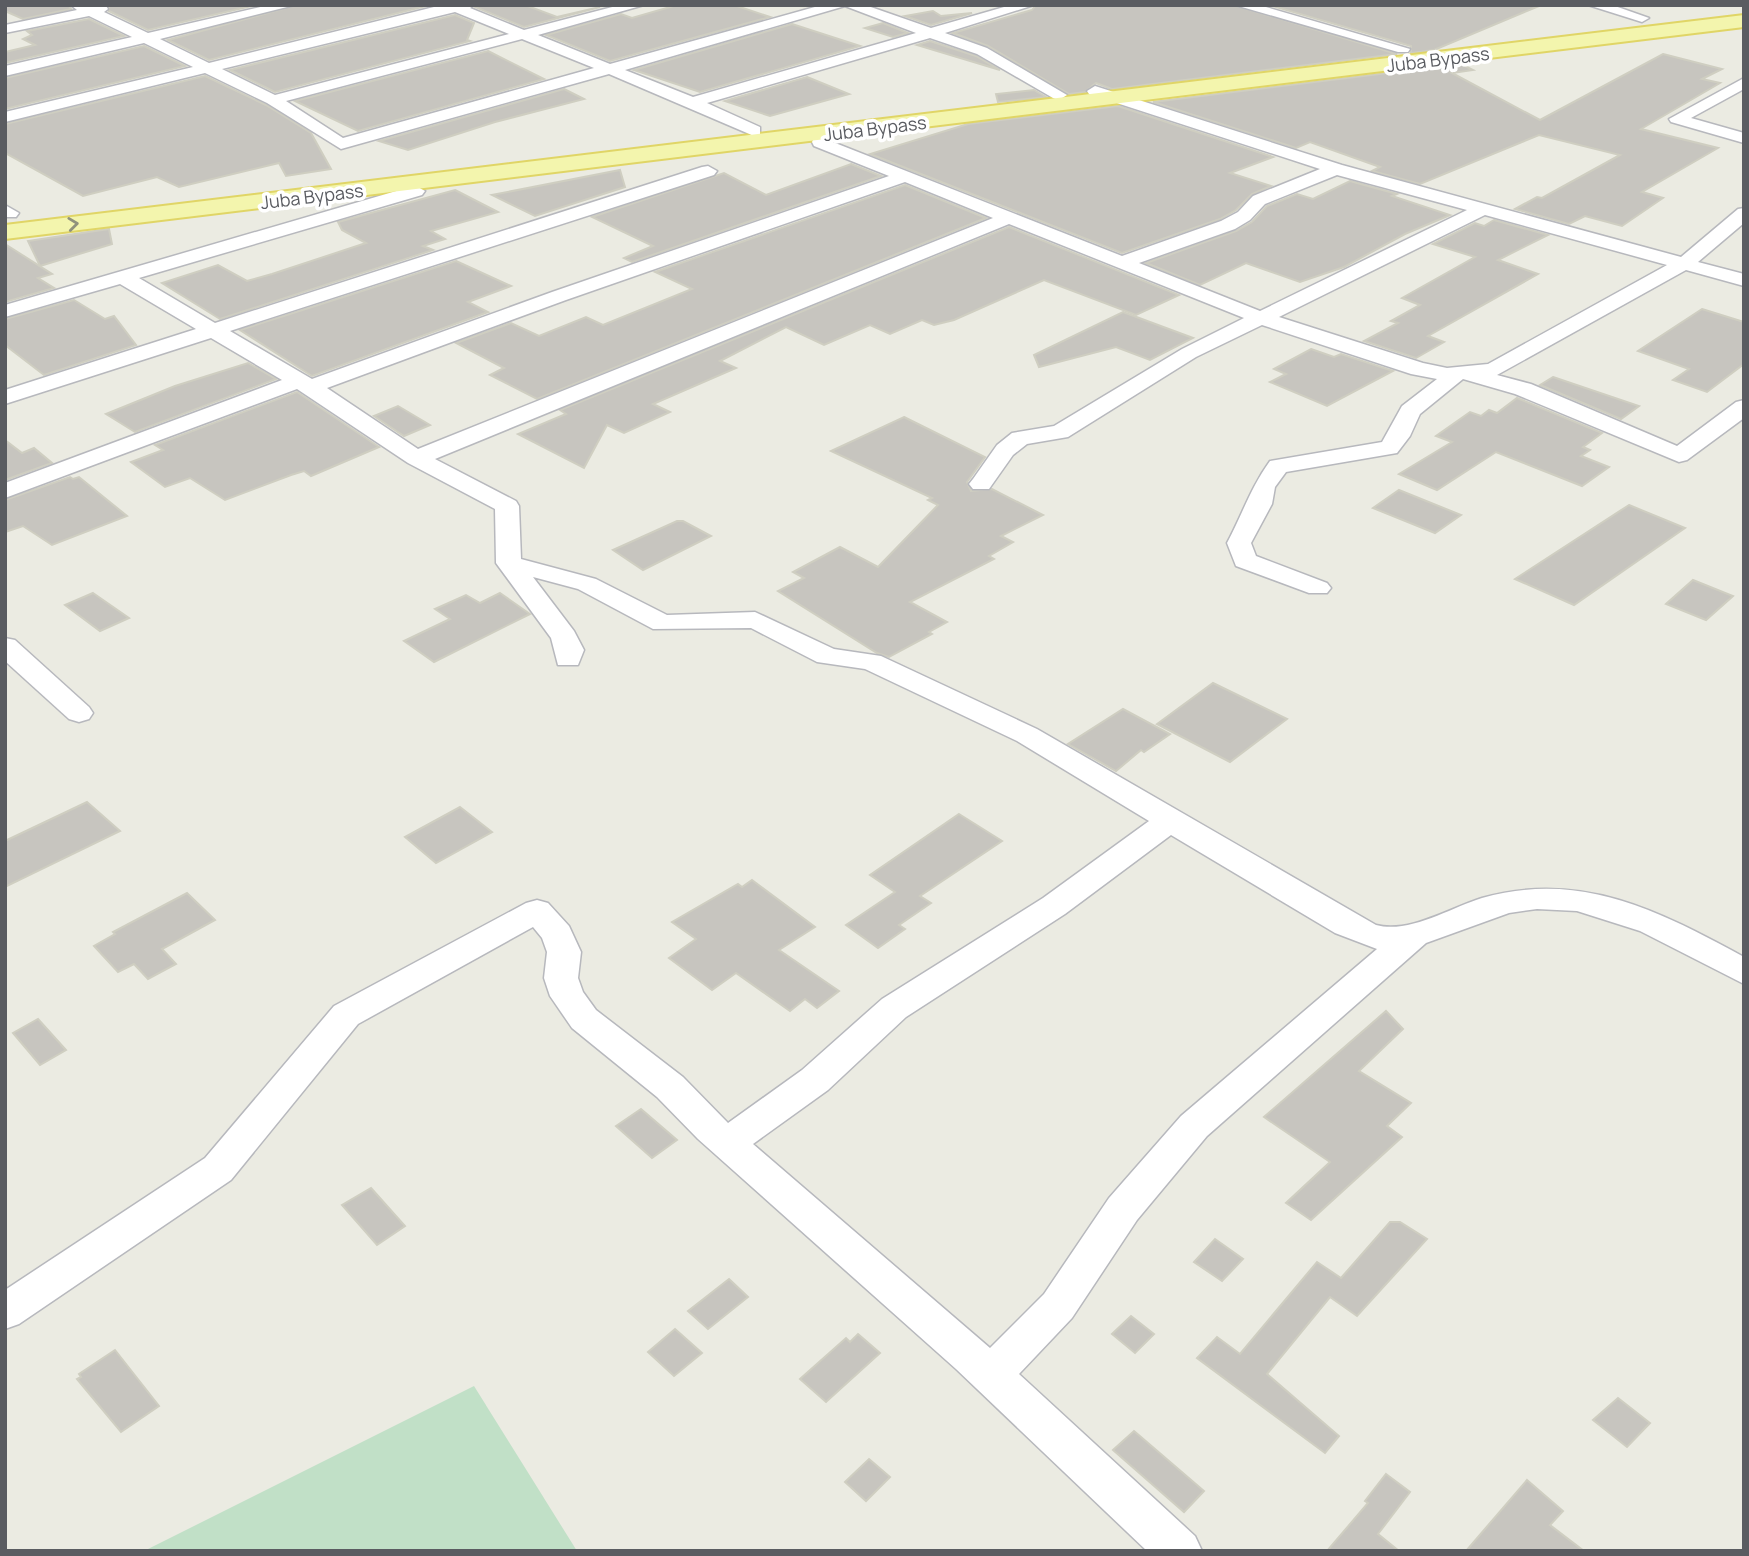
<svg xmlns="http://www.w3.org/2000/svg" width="1749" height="1556" viewBox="0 0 1749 1556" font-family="Manrope,sans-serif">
	<rect width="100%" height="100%" fill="#ebebe2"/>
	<!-- green -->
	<polygon fill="#c1e0c7" points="474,1386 577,1551 144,1551"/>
	<!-- building -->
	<g fill="#c7c5bf" stroke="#cfcec1" stroke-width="2">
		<polygon points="5,5 68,5 71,9 23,19 5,11"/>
		<polygon points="109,5 256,5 148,30 109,11"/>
		<polygon points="297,5 430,5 209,60 168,40"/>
		<polygon points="477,5 525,5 557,17 600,7 524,27 475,7"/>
		<polygon points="677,5 734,5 770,17 610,61 546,35 621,14 632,18"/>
		<polygon points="1036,5 1233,5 1397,54 1112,89 1096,83 1085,92 1069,94 988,46 953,33 1032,10"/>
		<polygon points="1269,5 1539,5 1539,6 1434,50 1411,53 1411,46"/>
		<polygon points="933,11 941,16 972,13 931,25 905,16"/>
		<polygon points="455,15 474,23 467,40 470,41 275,92 230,70"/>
		<polygon points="89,19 124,36 5,63 5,52 35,45 23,39 32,35 27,31"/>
		<polygon points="883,23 908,33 893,37 865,28"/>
		<polygon points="792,24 860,46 700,92 634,70"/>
		<polygon points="930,41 976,56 1000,70 917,45"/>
		<polygon points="144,46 185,66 5,109 5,78"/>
		<polygon points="488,51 544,79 358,131 295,101"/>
		<polygon points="1663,54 1722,69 1702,79 1720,83 1641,129 1718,148 1642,192 1663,198 1622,226 1585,216 1569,224 1515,209 1537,197 1542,198 1620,155 1539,135 1420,184 1372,171 1380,167 1310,142 1296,148 1153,102 1461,64 1473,70 1452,73 1540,120"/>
		<polygon points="205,76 266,105 311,133 331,169 286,176 279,163 179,187 157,177 83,196 5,153 5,124"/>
		<polygon points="807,77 849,94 770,116 725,101"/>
		<polygon points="564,89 584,99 495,122 408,150 379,141"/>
		<polygon points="1034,90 1046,97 998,102 996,94"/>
		<polygon points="1118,106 1273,157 1230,173 1271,186 1252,194 1236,210 1220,219 1122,253 870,154 968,124"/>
		<polygon points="851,164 881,176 632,262 624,258 653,246 592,217 724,173 766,195"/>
		<polygon points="620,170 625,187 535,216 492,195"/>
		<polygon points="1350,181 1397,194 1392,196 1450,215 1405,234 1344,267 1300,282 1246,263 1200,285 1146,263 1236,231 1252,222 1267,206 1297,194 1313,199"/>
		<polygon points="905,185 986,218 537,399 490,375 504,368 456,343 511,323 539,336 586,317 603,325 692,289 655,272"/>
		<polygon points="455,190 498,212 431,231 445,239 423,246 433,250 220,319 162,283 218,265 247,281 272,274 366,243 342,230 338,222"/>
		<polygon points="1494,220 1548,235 1498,260 1538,274 1428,336 1444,342 1416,358 1364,341 1398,323 1391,321 1420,305 1402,298 1475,257 1433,244 1475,223 1484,226"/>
		<polygon points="1009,227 1179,295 1136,315 1044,280 954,320 934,325 922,320 890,334 870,325 824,345 786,327 720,361 736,368 653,404 670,412 624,433 607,425 584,468 518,434 566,414 560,410"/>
		<polygon points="109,229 112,244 40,266 28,241"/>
		<polygon points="5,244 52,274 38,278 54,288 5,302"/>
		<polygon points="456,261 511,286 468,302 488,312 312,376 240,330"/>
		<polygon points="74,300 105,319 114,316 136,345 44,375 5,345 5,319"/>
		<polygon points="1702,309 1744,322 1744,364 1707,392 1673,380 1689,369 1638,351"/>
		<polygon points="1123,312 1193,338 1150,360 1116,347 1039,367 1034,355"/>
		<polygon points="1311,349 1334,357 1341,354 1393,371 1327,406 1270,382 1286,374 1274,369"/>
		<polygon points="248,363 276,379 135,432 106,414 175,386"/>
		<polygon points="1553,377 1639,406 1621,419 1540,385"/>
		<polygon points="297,392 379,447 311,476 304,471 291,475 225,500 190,478 165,487 131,462 163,450 155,445"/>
		<polygon points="1517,398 1602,433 1583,447 1590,450 1581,456 1609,467 1582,486 1496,452 1437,490 1399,474 1452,442 1436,436 1470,412 1481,416 1489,410 1497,413"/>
		<polygon points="398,406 430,425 404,436 374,416"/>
		<polygon points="904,417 985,457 967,482 971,491 992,489 1043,515 1001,536 1013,542 989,556 994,559 910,602 947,622 929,632 932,634 889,657 877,653 778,591 804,578 793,572 840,547 878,567 938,505 928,500 932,498 831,451"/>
		<polygon points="5,440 22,453 34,448 52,463 5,480"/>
		<polygon points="70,477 73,479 79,477 127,516 52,545 23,526 5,532 5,500"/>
		<polygon points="1399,490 1461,515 1435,533 1373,508"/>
		<polygon points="1629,505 1685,528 1574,605 1515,579"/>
		<polygon points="677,521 683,521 711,536 643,570 613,550"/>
		<polygon points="1693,580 1733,596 1706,620 1666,604"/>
		<polygon points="93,593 129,618 100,631 65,605"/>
		<polygon points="500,593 530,614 434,662 404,641 450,619 435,609 466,595 480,603"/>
		<polygon points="1213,683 1287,719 1230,762 1157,724"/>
		<polygon points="1123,709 1170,734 1144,752 1141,750 1116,771 1068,744"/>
		<polygon points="87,802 120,831 5,887 5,841"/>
		<polygon points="460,807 492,832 436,863 405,837"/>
		<polygon points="959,814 1002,841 920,896 931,903 899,925 905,929 878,948 846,925 895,892 870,875"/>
		<polygon points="752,880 815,927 779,950 839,991 817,1008 805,999 790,1011 736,973 712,990 669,958 696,939 672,922 738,884 742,887"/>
		<polygon points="187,893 215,920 162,949 176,964 148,979 134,964 118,972 94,946 115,934 113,932"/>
		<polygon points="1386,1011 1403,1029 1359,1071 1411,1103 1387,1126 1402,1137 1311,1220 1286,1203 1330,1162 1264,1117"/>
		<polygon points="38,1019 66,1050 40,1065 13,1033"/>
		<polygon points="641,1109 677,1140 652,1158 616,1126"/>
		<polygon points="371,1188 405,1226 377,1245 342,1205"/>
		<polygon points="1390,1222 1400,1222 1427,1239 1357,1316 1330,1297 1267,1374 1339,1436 1325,1453 1197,1358 1217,1337 1240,1354 1317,1262 1341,1278"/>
		<polygon points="1215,1239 1243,1259 1222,1281 1194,1262"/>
		<polygon points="729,1279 748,1297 708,1329 688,1311"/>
		<polygon points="1131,1316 1154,1334 1135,1353 1112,1334"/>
		<polygon points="675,1329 702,1353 674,1376 648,1352"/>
		<polygon points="858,1334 880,1353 826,1402 800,1379 846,1338 850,1342"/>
		<polygon points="115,1350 159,1406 121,1432 77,1379 81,1377 79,1374"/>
		<polygon points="1618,1398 1650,1423 1627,1447 1593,1420"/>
		<polygon points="1134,1431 1204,1491 1184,1512 1113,1450"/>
		<polygon points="869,1459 890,1477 866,1501 845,1482"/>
		<polygon points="1386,1474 1410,1492 1378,1534 1399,1551 1327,1551 1368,1503 1365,1501"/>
		<polygon points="1527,1480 1563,1511 1550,1525 1584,1551 1466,1551"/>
	</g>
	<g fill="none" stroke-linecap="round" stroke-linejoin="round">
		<defs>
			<g id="street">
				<path d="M71 5 106 6 108 9 104 12 148 33 269 5H295L160 39 209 63 442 5H474L470 8 524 30 620 5H644L538 35 610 64 822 5H865L931 28 1011 5H1034L945 33 987 48 1067 95 1059 100 1053 98 977 54 930 38 707 103 760 127V135L754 136 609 74 341 149 267 103 205 73 5 122V112L193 67 144 43 5 76V66L132 37 89 16 5 33V25L77 10ZM845 6 916 33 693 97 625 70ZM455 12 509 34 275 95 222 69ZM522 39 594 68 343 138 286 101Z"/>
				<polygon points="1235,5 1259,5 1410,49 1408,52 1398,52"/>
				<polygon points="1588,5 1612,5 1649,18 1642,22"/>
				<polygon points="1744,78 1744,89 1691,118 1744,133 1744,143 1671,122 1669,119"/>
				<path d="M1095 86 1342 165 1681 257 1738 209 1744 208V223L1698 262 1744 274V286L1686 270 1497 375 1531 384 1677 446 1736 402 1744 400V418L1687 460 1679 462 1515 394 1463 379 1420 414 1410 436 1397 453 1286 472 1275 487 1272 504 1251 543 1256 556 1327 583 1331 588 1327 593H1309L1236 566 1227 543C1242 515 1251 487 1270 461L1382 442 1402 406 1437 379 1411 374 1262 325 1196 357 1068 437 1027 444 1013 455 989 489H973L969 484 973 479 997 445 1012 433 1054 426 1182 349 1244 318 1009 224 435 459 516 501 519 506 521 559 596 579 667 615 755 612 834 649 881 656 1037 729 1376 925C1409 934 1450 908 1482 898 1581 870 1659 911 1744 957V984L1640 931 1577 911 1537 909 1509 913 1426 943 1207 1136 1137 1220 1072 1318 1019 1374 1195 1536 1202 1551H1147L956 1369 698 1139 657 1097 572 1028 550 996 544 978 547 952 542 938 533 927 358 1024 231 1180 19 1324 5 1329V1290L205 1158 334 1006 526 903 537 900 548 903 569 926 581 952 578 978 583 992 596 1010 683 1077 728 1123 802 1070 882 999 1043 898 1149 821 1017 741 865 669 817 662 751 628 653 629 578 589 533 577 574 631 584 650 578 665H558L551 638 496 563 495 509 408 463 297 389 5 498V483L282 380 211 338 5 404V390L196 329 120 284 5 317V305L410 187 416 186 425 191 422 195 139 278 215 323 702 167 708 166 717 171 714 175 230 331 312 379 552 292 889 176 814 146 812 142 814 138 820 137 1122 256 1221 221 1238 212 1253 196 1320 169 1089 94 1087 91ZM1337 175 1467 210 1260 311 1139 263 1235 229 1250 220 1265 204ZM905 182 993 218 418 449 327 388 566 300ZM1485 215 1667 265 1488 364 1447 368 1423 363 1279 317ZM1171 835 1335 933 1377 949 1181 1116 1109 1198 1044 1294 990 1348 753 1144 828 1090 906 1017 1065 914Z"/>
				<polygon points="5,205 19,213 16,217 5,217"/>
				<polygon points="5,638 15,640 89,707 93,713 89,719 79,722 69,719 5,661"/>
			</g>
			<polygon id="primary" points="1744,15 1744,27 5,239 5,225"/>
		</defs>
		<!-- street casing -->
		<use href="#street" stroke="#b7b8bd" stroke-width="3"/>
		<!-- primary casing -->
		<use href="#primary" stroke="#e0d566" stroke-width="4"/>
		<!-- street -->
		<use href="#street" fill="#fff" fill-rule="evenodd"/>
		<!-- primary -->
		<use href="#primary" fill="#f3f5ad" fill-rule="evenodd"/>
	</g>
	<!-- one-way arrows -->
	<defs><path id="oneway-chevron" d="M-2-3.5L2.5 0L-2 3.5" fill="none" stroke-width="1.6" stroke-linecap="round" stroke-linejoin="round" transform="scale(1.75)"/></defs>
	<use stroke="#90927c" href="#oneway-chevron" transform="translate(73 224) rotate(-7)"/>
	<g text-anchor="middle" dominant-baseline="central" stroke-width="7" stroke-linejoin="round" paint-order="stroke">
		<!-- far-street labels -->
		<g font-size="18" fill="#5a5c61" stroke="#fff">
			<text transform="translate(1438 59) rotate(-7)">Juba Bypass</text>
			<text transform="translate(875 128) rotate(-7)">Juba Bypass</text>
			<text transform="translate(312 196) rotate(-7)">Juba Bypass</text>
		</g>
	</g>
	<!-- border -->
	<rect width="1749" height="1556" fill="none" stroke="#5a5c61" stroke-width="14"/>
</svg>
